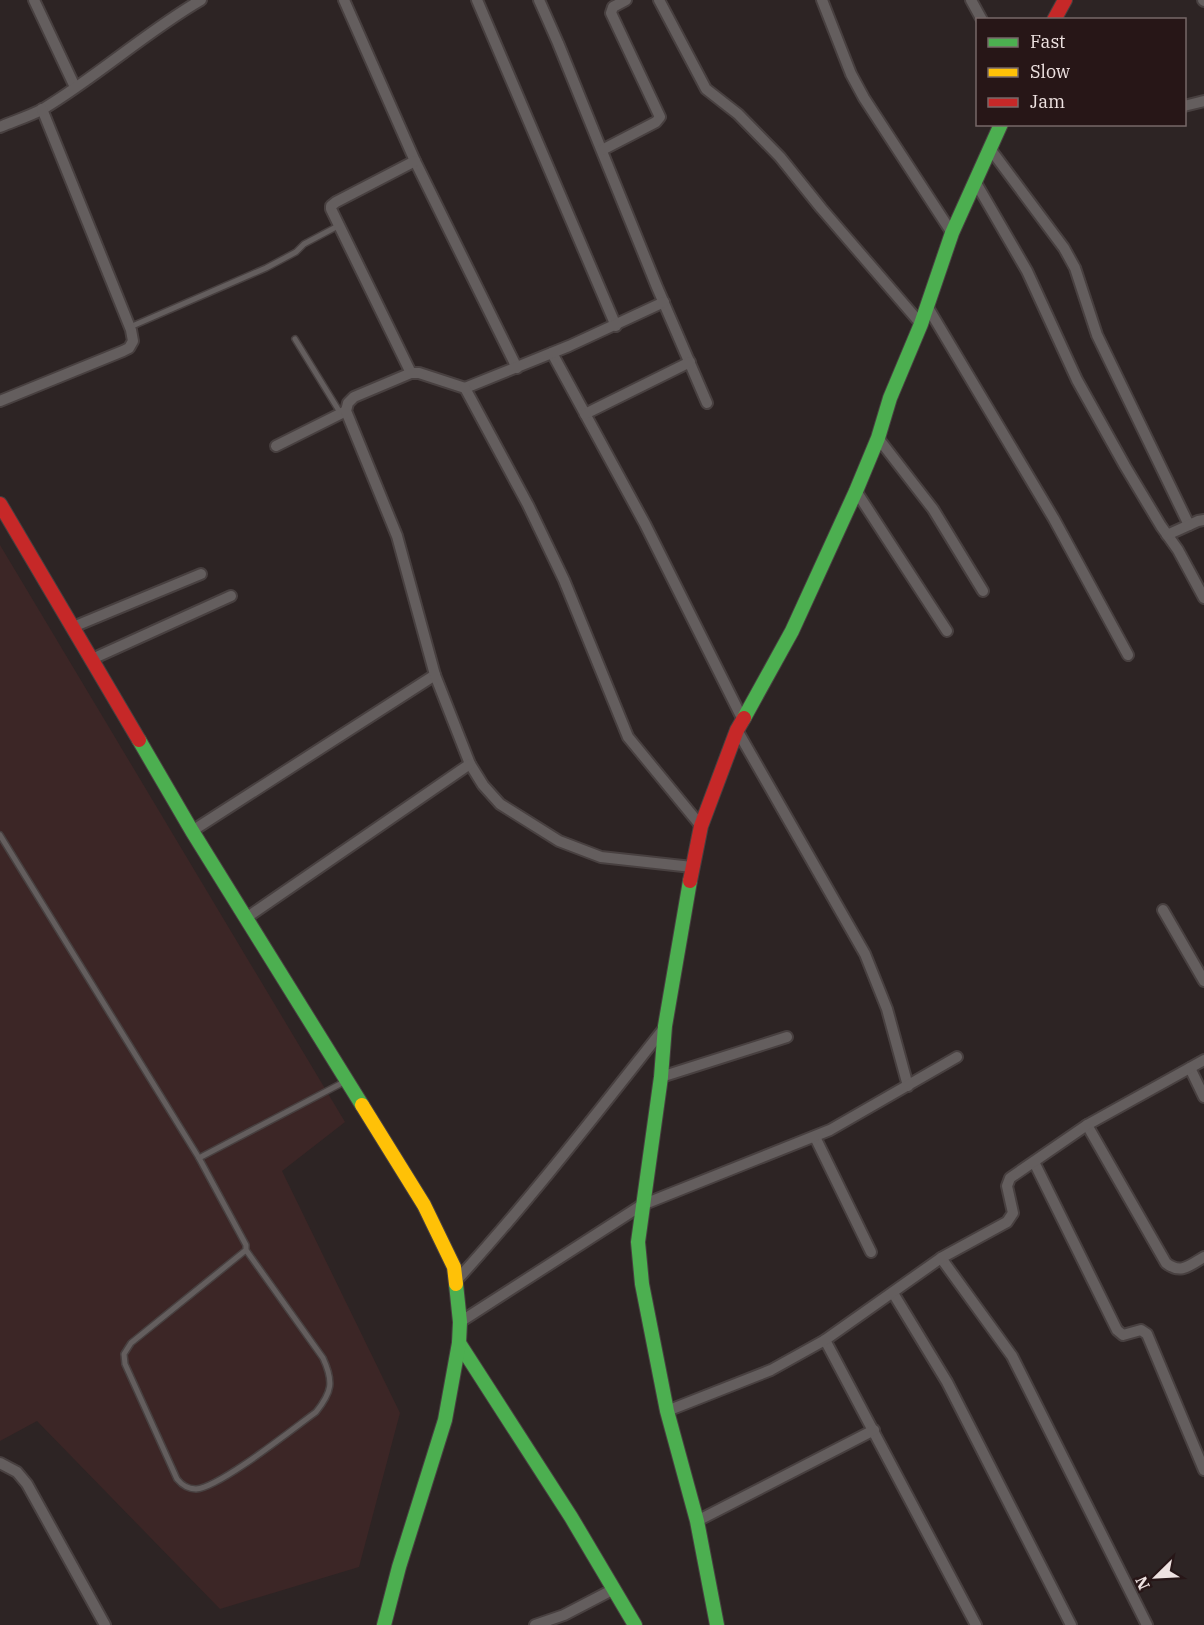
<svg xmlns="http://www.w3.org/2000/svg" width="1204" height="1625" viewBox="0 0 1204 1625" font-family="'IBM Plex Serif',serif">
	<rect width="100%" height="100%" fill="#2d2424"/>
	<!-- built -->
	<polygon fill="#3c2626" points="0,545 345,1122 282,1171 400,1413 359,1567 220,1609 37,1421 0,1441"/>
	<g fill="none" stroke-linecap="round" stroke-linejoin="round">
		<defs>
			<g id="lane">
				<polyline points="130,327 266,268 296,252 304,244 338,226"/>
				<polyline points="295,339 341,414"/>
				<path d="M0 835 199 1158 246 1245V1250L131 1343 124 1354 125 1364 177 1479C182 1485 187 1489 196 1489 219 1488 294 1428 316 1412 332 1392 334 1382 323 1358L246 1250"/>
				<polyline points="199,1158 344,1082"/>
			</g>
			<g id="street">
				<polyline points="34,0 75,87"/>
				<polyline points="344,0 415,161 517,368"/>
				<polyline points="477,0 616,326"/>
				<polyline points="539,0 558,43 657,287 707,403"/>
				<polyline points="659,0 706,89 738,114 780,157 821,208 921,324"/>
				<polyline points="822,0 851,74 864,98 952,233"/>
				<polyline points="971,0 982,20"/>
				<polyline points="1203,0 1204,1"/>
				<polyline points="1184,106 1204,101"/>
				<path d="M0 127C14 121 30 116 43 109 98 76 146 32 201 0"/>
				<polyline points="602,150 656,122 660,117 611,13 613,7 626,0"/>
				<polyline points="991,150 1064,248 1075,268 1097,335 1189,525"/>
				<polyline points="976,183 1027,271 1077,380 1125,466 1161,526 1178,550 1204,598"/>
				<polyline points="927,306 1054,519 1128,655"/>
				<polyline points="552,353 645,524 743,720"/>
				<polyline points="411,373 331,209 331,206 336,202 415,161"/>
				<polyline points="465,388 569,346 664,302"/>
				<polyline points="0,401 123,351 129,348 133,341 131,330 42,109"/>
				<polyline points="585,414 690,362"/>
				<polyline points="878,438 933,509 983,591"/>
				<polyline points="276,446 346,411"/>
				<polyline points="856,491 947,631"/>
				<polyline points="1167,535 1198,521 1204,520"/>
				<polyline points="73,627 201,574"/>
				<polyline points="92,659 231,596"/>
				<polyline points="737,730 865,954 887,1009 908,1086"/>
				<polyline points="192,831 435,675"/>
				<polyline points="692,867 601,857 559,841 500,804 483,785 470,764 435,675 397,536 346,411 348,403 354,397 411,373 419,373 465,388 528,505 564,580 628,737 701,826"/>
				<polyline points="1163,910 1204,981"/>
				<polyline points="246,918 470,764"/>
				<polyline points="1190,1068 1204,1097"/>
				<polyline points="661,1077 787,1037"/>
				<path d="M1087 1125 1166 1263C1181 1275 1190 1265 1204 1257"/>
				<polyline points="815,1137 871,1252"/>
				<polyline points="1034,1162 1117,1330 1123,1335 1141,1330 1147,1334 1204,1470"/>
				<polyline points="941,1258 1012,1356 1147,1625"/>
				<path d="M456 1281C530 1200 597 1113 665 1027"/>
				<polyline points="893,1293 947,1382 1071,1625"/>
				<polyline points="460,1322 642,1205 830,1130 957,1057"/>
				<polyline points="825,1340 976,1625"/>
				<polyline points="667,1411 771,1370 825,1340 941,1258 1007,1222 1013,1213 1007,1186 1010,1178 1087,1125 1204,1060"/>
				<polyline points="0,1463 17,1472 27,1484 105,1625"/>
				<polyline points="697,1521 874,1430"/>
				<polyline points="535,1625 564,1615 614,1589"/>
			</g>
			<g id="fast">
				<polyline points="744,718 792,631 856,491 878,438 890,398 921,324 952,233 1001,124"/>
				<polyline points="139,740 192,831 362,1105"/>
				<polyline points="690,881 665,1026 661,1077 638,1242 642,1284 667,1411 697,1521 717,1625"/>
				<polyline points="459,1343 571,1517 635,1625"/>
				<polyline points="384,1625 399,1567 445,1420 459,1343 460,1322 456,1284"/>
			</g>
			<polyline id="slow" points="362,1105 424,1205 454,1267 456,1284"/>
			<g id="jam">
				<polyline points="1054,20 1065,0"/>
				<polyline points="0,504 139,740"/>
				<polyline points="690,881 701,826 737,730 744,718"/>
			</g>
		</defs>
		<!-- lane casing -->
		<use href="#lane" stroke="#484040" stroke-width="8"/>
		<!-- street casing -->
		<use href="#street" stroke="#484040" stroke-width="14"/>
		<!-- fast casing -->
		<use href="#fast" stroke="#484040" stroke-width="16"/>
		<!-- slow casing -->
		<use href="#slow" stroke="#484040" stroke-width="16"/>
		<!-- jam casing -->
		<use href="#jam" stroke="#484040" stroke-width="16"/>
		<!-- lane -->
		<use href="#lane" stroke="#645e5e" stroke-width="5"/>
		<!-- street -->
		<use href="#street" stroke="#645e5e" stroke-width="10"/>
		<!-- fast -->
		<use href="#fast" stroke="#4caf50" stroke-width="14"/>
		<!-- slow -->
		<use href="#slow" stroke="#ffc107" stroke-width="14"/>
		<!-- jam -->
		<use href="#jam" stroke="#c62828" stroke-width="14"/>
	</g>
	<!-- legend -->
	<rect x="976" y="18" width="210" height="108" fill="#271617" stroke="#776868" stroke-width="1.5"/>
	<rect x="988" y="38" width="30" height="9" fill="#4caf50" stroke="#776868" stroke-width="1.5"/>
	<text x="1030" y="48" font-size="18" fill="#eee2e1">Fast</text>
	<rect x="988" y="68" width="30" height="9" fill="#ffc107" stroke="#776868" stroke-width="1.5"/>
	<text x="1030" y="78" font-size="18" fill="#eee2e1">Slow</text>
	<rect x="988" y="98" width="30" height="9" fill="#c62828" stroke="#776868" stroke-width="1.5"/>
	<text x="1030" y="108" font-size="18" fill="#eee2e1">Jam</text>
	<!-- north arrow -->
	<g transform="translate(1156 1577) rotate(246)" stroke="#271617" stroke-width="4.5" paint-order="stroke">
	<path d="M0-4.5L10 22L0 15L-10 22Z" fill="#eee2e1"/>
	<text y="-9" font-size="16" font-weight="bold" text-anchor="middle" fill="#eee2e1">N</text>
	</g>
</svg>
